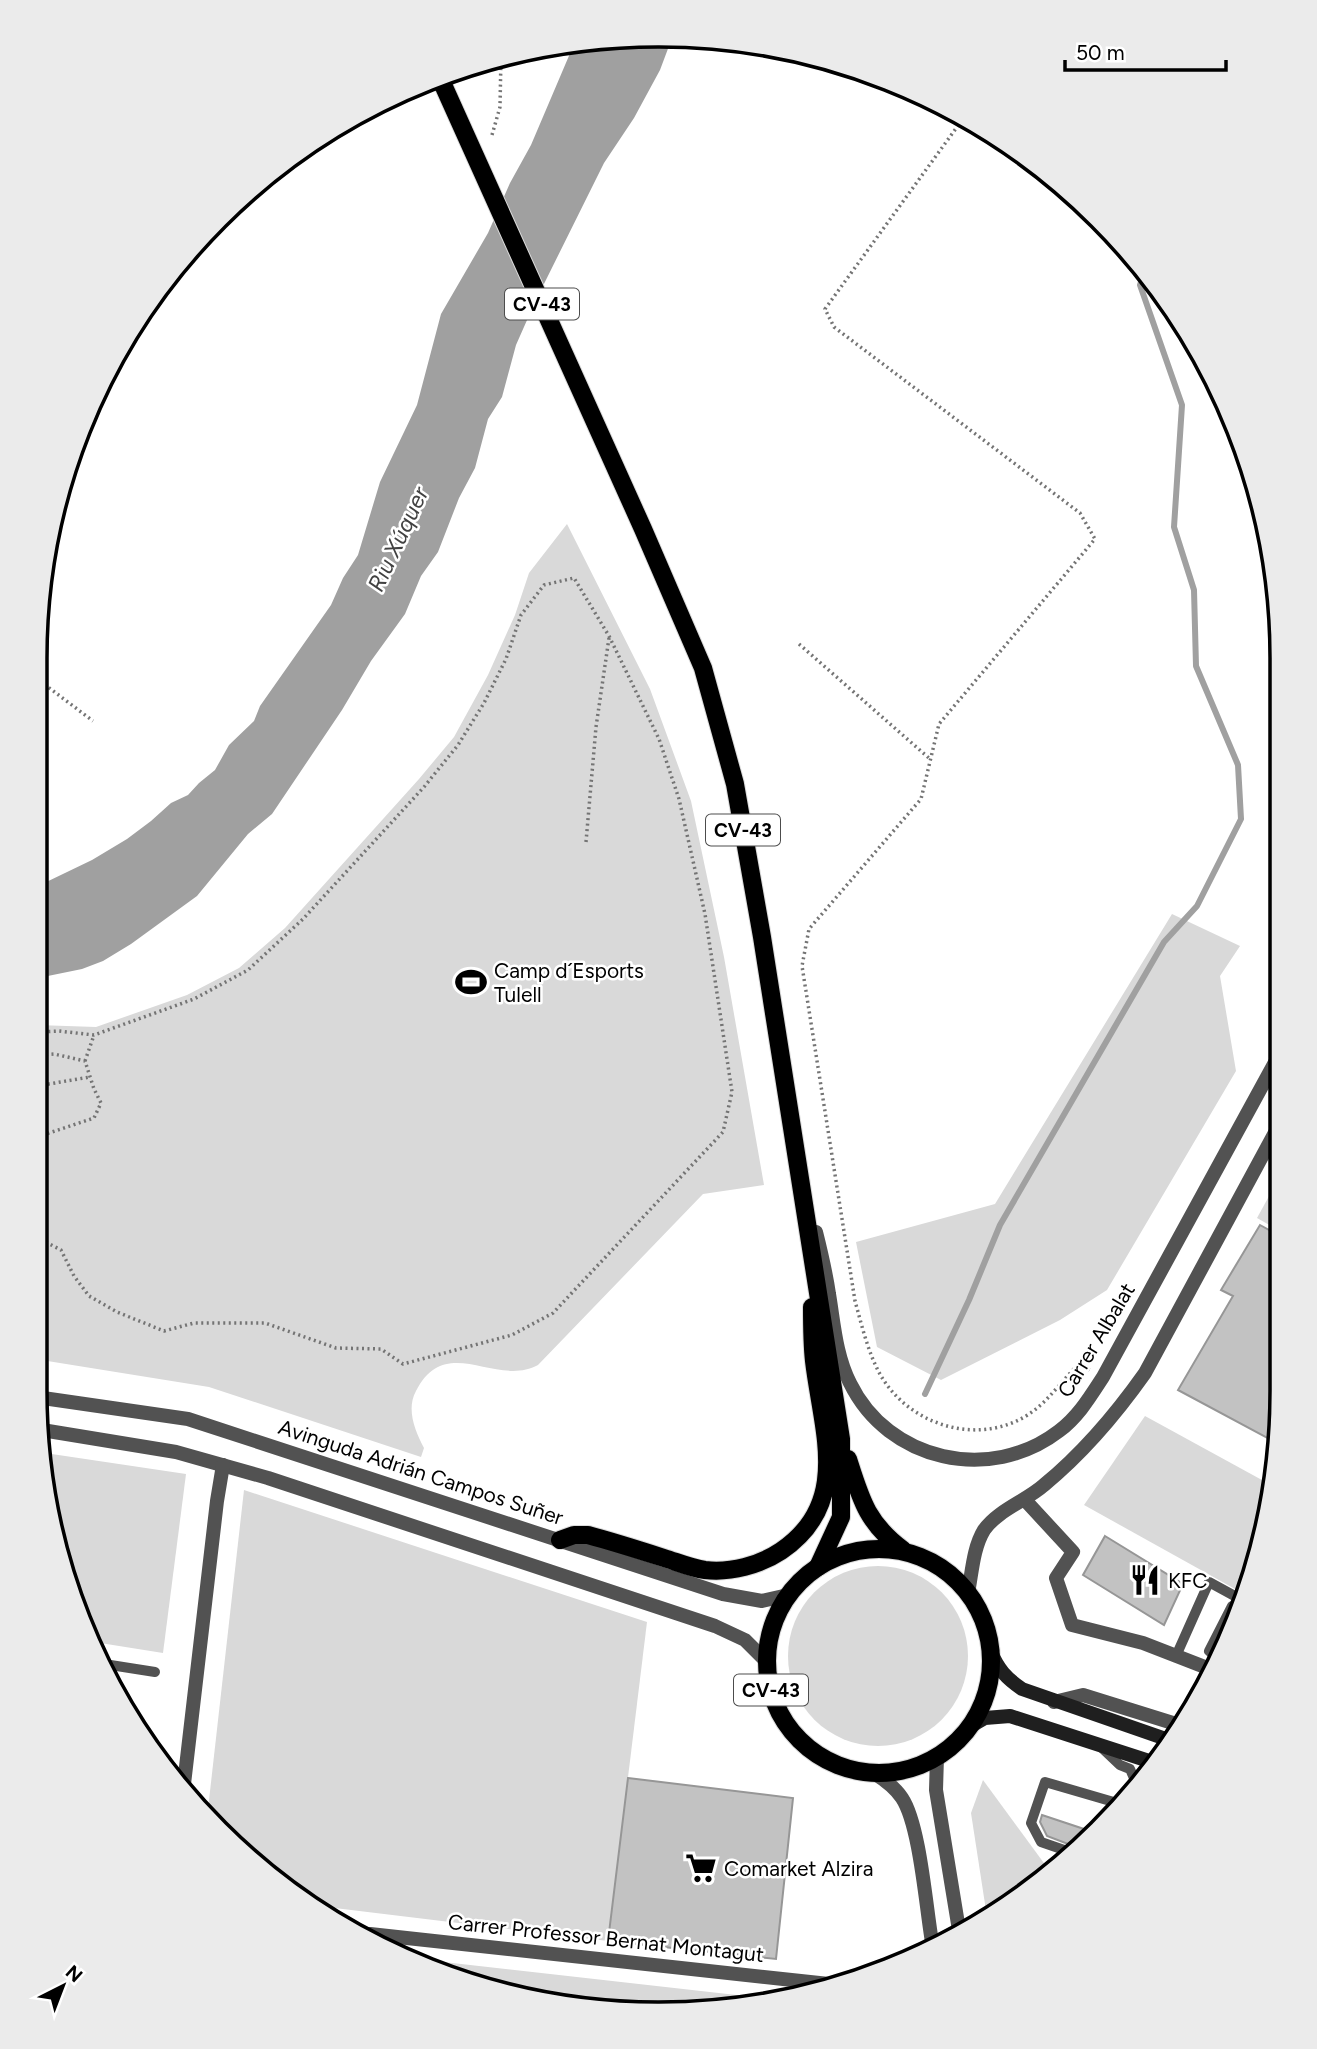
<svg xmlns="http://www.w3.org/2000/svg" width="1317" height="2049" viewBox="0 0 1317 2049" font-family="Figtree,sans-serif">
	<rect width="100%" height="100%" fill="#fff"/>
	<!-- green -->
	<g fill="#d9d9d9">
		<path d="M567 524 650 689 691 801 724 957 764 1185 703 1194 538 1365C496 1388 446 1332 416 1391 406 1409 415 1431 424 1448L421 1457 209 1387 35 1359 37 1025 96 1027 187 995 239 968 285 928 419 779 454 737 488 675 515 615 529 573Z"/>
		<polygon points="1172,914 1240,946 1220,976 1236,1071 1107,1290 1060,1320 941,1380 877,1347 856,1242 995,1204"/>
		<polygon points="1278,1180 1278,1230 1257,1218"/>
		<polygon points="1145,1416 1273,1486 1244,1594 1084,1505"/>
		<polygon points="45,1453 186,1474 163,1653 94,1642 68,1591"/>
		<polygon points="244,1490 647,1622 608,1941 318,1906 279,1885 208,1809"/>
		<circle cx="878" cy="1656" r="90"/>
		<polygon points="983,1780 1049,1870 1005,1909 987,1917 971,1813"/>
		<polygon points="417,1959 763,1998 618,2013 458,1981"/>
	</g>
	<!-- water -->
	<polygon fill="#a0a0a0" points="617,36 672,38 660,70 634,118 604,163 535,302 516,345 502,397 488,419 475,468 459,498 438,552 421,576 405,614 371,661 342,710 272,814 248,834 197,896 131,944 103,961 82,969 38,978 38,886 92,860 127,839 151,821 171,803 188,795 199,783 215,770 229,745 254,721 260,706 331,605 343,578 358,555 380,482 417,405 441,314 488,233 510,183 531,145 574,44"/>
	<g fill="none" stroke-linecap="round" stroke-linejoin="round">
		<!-- stream -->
		<polyline stroke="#a0a0a0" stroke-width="6" points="925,1394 969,1300 1000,1225 1164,942 1197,906 1241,819 1238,765 1196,666 1194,590 1174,527 1182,405 1140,285 1145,270"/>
	</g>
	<!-- building -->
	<g fill="#c2c2c2" stroke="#969696" stroke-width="2">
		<polygon points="1260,1225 1278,1235 1277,1443 1178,1390 1233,1296 1221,1290"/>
		<polygon points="1105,1536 1183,1584 1164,1625 1083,1575"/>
		<polygon points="628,1778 793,1798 776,1959 608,1941"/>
		<polygon points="1042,1815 1093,1832 1076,1847 1047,1836 1040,1822"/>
	</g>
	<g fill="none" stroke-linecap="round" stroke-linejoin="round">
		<defs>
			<g id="primary">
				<polyline points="440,78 643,529 703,668 735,784 762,937 841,1439 841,1517 818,1567"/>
				<path d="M848 1459C861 1500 867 1523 903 1550"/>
				<path d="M560 1540 574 1535H588C614 1542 639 1550 664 1558 677 1562 691 1568 705 1570 731 1573 760 1565 781 1551 852 1503 822 1430 814 1361 812 1343 812 1325 812 1307"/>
				<circle cx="879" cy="1661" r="112"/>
			</g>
		</defs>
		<!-- primary casing -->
		<use href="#primary" stroke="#dbdbdb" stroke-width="20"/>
		<!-- path -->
		<g stroke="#747474" stroke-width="3.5" stroke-dasharray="2 3.5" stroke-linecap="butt">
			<polyline points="398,94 422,86"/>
			<path d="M965 116 825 309 834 327 1080 513 1095 539 939 724 921 799 809 929 802 966 855 1301C862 1326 868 1353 881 1376 910 1425 976 1446 1026 1416 1047 1403 1058 1385 1075 1368L1084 1367 1090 1370"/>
			<polyline points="492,135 500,107 501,56"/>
			<polyline points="799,644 930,759"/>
			<polyline points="40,681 93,721"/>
			<polyline points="586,842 596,727 609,638"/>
			<polyline points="85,1061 94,1035"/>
			<polyline points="37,1086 90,1077"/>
			<polyline points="37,1137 94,1118 101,1103 94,1089 85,1061 54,1054 37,1055"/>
			<polyline points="36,1237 61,1250 74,1276 89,1296 117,1312 164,1331 194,1323 265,1323 336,1348 381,1349 403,1364 512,1335 553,1313 723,1132 732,1092 705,914 679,799 659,739 609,636 574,578 544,585 521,615 506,659 484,703 458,745 424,787 303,919 248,970 194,999 94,1035 59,1031 37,1032"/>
		</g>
		<!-- service -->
		<g stroke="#525252" stroke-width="10">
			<polyline points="1176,1656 1209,1582 1242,1600"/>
			<polyline points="1217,1658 1209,1651 1232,1606 1240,1610"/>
			<polyline points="104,1664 155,1672"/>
			<polyline points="1100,1746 1120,1765 1130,1769 1137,1785"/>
			<polyline points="1070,1852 1041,1842 1031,1823 1045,1782 1124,1805"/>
		</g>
		<!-- minor -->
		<g stroke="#525252" stroke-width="14">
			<path d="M816 1232C821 1252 826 1273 829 1294 834 1324 836 1356 850 1383 888 1461 990 1484 1059 1431 1078 1417 1090 1397 1103 1377L1279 1055"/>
			<polyline points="36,1397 188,1419 723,1594 762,1601 788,1595"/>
			<polyline points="42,1430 176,1452 268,1478 715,1626 745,1640 767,1662"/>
			<polyline points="1025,1500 1073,1552 1056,1578 1072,1625 1143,1643 1210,1669"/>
			<path d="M968 1593C972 1573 973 1548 984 1530 998 1510 1026 1501 1044 1485 1083 1453 1116 1414 1145 1373L1278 1127"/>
			<polyline points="1054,1702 1083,1695 1176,1724"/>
			<polyline points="937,1757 936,1790 959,1930"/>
			<path d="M874 1773C885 1780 895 1787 902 1798 920 1825 926 1908 932 1942"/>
			<polyline points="184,1784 217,1501 223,1465"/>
			<polyline points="370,1934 838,1985"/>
		</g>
		<!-- secondary -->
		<g stroke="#1f1f1f" stroke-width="14">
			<path d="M991 1652C998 1669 1006 1678 1022 1689L1166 1739"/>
			<polyline points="971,1726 985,1718 1010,1716 1152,1762"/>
		</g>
		<!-- primary -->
		<use href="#primary" stroke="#000" stroke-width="18"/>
	</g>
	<!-- icons -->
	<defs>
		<symbol id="stadium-bare" viewBox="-9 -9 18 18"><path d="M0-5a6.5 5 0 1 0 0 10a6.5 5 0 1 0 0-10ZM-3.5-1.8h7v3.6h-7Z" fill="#000" stroke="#fff" stroke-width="2.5" paint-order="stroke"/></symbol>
		<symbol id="restaurant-bare" viewBox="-9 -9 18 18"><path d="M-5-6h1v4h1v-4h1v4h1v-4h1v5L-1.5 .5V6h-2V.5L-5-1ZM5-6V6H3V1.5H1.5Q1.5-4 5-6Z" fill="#000" stroke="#fff" stroke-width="2.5" paint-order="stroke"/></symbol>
		<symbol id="supermarket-bare" viewBox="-9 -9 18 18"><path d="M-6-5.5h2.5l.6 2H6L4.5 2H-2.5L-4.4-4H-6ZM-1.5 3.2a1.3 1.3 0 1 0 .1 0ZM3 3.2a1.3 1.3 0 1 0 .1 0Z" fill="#000" stroke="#fff" stroke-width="2.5" paint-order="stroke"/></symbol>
	</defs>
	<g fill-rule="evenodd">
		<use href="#stadium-bare" x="449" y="960" width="44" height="44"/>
		<use href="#restaurant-bare" x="1123" y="1558" width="44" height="44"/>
		<use href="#supermarket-bare" x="679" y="1846" width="44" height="44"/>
	</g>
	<g text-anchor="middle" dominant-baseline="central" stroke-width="5" stroke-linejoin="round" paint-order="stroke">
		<!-- shield labels -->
		<g fill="#fff" stroke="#4c4c4c" stroke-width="2">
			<rect x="505" y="288.5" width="74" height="31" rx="5"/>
			<rect x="706" y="814.5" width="74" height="31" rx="5"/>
			<rect x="734" y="1674.5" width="74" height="31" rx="5"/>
		</g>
		<g font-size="19" font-weight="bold" fill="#000">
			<text x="542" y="304">CV-43</text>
			<text x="743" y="830">CV-43</text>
			<text x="771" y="1690">CV-43</text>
		</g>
		<!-- poi labels -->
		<g font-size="21" fill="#000" stroke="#fff" text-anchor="start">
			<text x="494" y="970">Camp d´Esports<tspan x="494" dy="24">Tulell</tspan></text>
			<text x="1168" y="1580">KFC</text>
			<text x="724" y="1868">Comarket Alzira</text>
		</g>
		<!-- street labels -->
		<g font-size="21" fill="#000" stroke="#fff">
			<text transform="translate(1096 1340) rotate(-59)">Carrer Albalat</text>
			<text transform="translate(421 1472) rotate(18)">Avinguda Adrián Campos Suñer</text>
			<text transform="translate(606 1938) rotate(6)">Carrer Professor Bernat Montagut</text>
		</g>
		<!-- water labels -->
		<g font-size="23" font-style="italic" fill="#414141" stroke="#fff">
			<text transform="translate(398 539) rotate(-65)">Riu Xúquer</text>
		</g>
	</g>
	<!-- crop -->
	<path d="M0 0H1317V2049H0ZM658 47H659A611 611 0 0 1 1270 658V1391A611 611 0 0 1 659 2002H658A611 611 0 0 1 47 1391V658A611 611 0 0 1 658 47Z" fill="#ebebeb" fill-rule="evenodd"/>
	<path fill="none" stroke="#000" stroke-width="3.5" d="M658 47H659A611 611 0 0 1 1270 658V1391A611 611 0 0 1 659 2002H658A611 611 0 0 1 47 1391V658A611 611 0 0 1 658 47Z"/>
	<!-- north arrow -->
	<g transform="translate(63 1986) rotate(42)" stroke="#ffffff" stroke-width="5" paint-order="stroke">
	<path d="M0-5L12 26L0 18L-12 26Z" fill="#000000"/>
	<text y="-10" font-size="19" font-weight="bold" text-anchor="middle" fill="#000000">N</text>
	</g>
	<!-- scale -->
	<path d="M1065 60v10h161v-10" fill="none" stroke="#000000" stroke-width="3.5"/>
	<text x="1076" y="60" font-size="21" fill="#000000" stroke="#ffffff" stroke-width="5" paint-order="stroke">50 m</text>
</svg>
